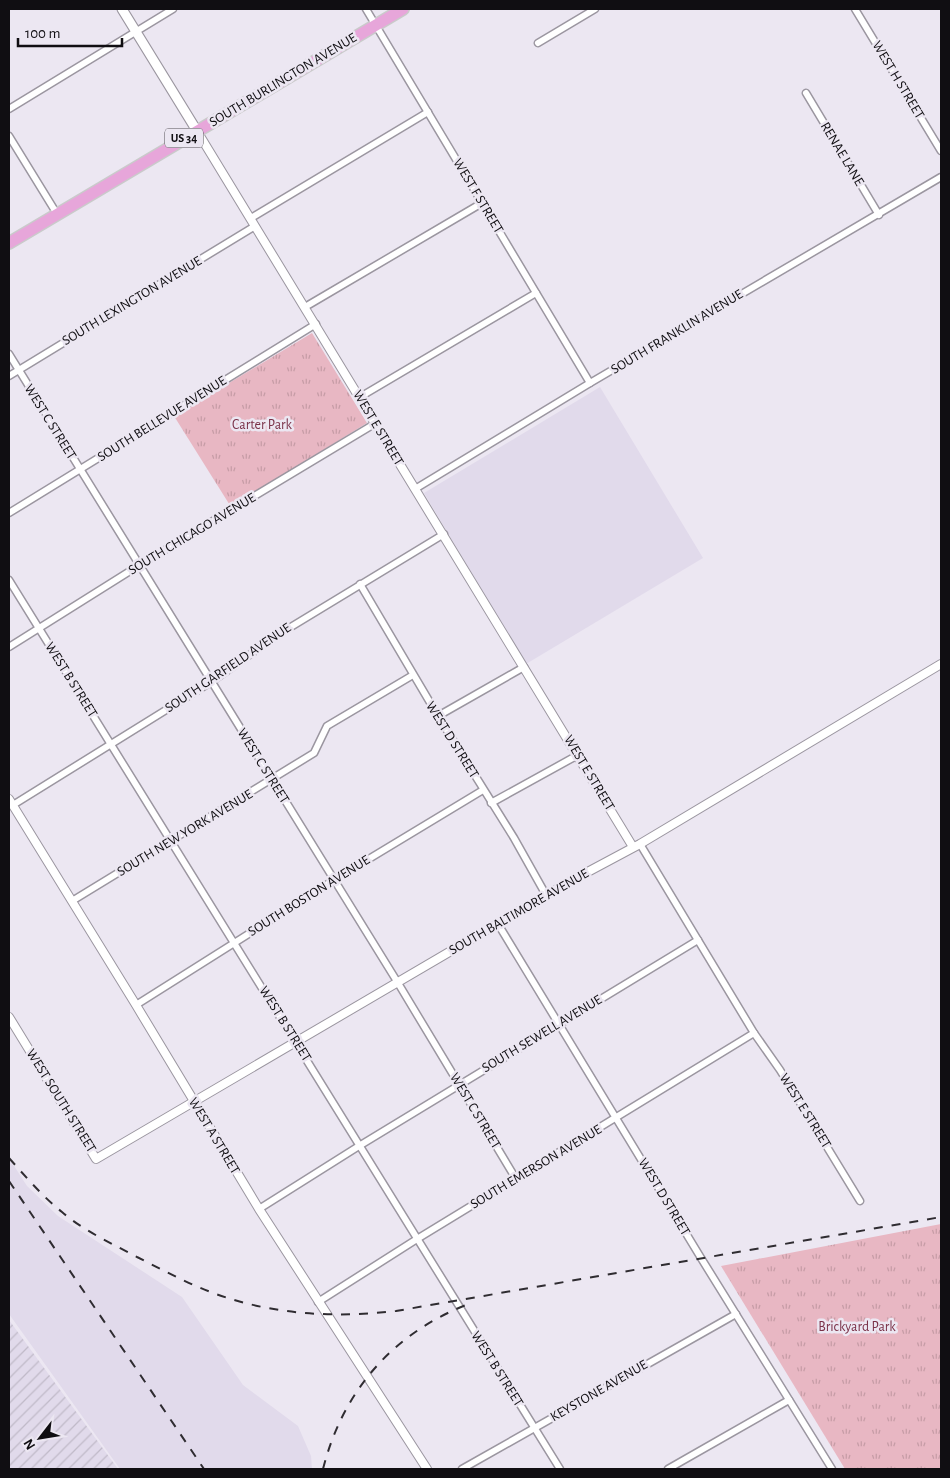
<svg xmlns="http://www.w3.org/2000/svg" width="950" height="1478" viewBox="0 0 950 1478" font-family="'Alegreya Sans',sans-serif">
	<defs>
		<pattern id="industrial-furrows" width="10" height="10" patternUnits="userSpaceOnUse" patternTransform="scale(1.25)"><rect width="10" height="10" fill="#e1daeb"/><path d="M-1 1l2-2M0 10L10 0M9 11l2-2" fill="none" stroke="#c0bac8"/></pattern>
		<pattern id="park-tufts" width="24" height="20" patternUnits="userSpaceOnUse" patternTransform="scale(1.25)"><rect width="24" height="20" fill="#e8b7c3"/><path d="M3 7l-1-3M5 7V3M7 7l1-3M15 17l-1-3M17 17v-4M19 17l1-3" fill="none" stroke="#c69ca6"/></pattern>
	</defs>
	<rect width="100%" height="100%" fill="#ece7f2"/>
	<!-- built -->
	<g fill="#e1daeb">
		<polygon points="600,387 703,558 526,664 424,493"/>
		<polygon points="9,1158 27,1186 58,1216 182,1297 243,1385 298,1426 311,1456 312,1469 120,1469 9,1314"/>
	</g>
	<!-- industrial -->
	<polygon fill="url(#industrial-furrows)" points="9,1320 118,1469 9,1469"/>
	<!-- park -->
	<g fill="url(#park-tufts)">
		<polygon points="312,333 367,423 231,507 174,416"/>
		<polygon points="941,1224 941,1469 845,1469 721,1266"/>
	</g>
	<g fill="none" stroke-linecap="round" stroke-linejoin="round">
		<defs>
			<g id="minor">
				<polyline points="366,9 590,383"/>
				<polyline points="855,9 941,151"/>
				<polyline points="538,43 595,9"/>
				<polyline points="806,93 879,215"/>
				<polyline points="9,109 173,9"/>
				<polyline points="9,136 57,214"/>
				<polyline points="251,218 428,112"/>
				<polyline points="305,307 482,203"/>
				<polyline points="9,354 398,983 516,1179"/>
				<polyline points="9,376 255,226"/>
				<polyline points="360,397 536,293"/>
				<polyline points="415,489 590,383 941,177"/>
				<polyline points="9,513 316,324"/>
				<polyline points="9,580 560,1469"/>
				<polyline points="360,584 438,716 514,838 546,895"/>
				<polyline points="9,647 138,566 376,423"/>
				<polyline points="438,716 524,667"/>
				<polyline points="491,803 578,755"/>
				<polyline points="13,805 211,682 276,636 444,534"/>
				<polyline points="640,844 754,1033 780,1070 860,1201"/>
				<polyline points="72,901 314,753 327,726 413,675"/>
				<polyline points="498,924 701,1258 832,1469"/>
				<polyline points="136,1005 334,880 483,790"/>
				<polyline points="259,1209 359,1146 698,940"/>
				<polyline points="318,1302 417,1239 754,1033"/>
				<polyline points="462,1469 736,1314"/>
				<polyline points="668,1469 789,1400"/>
			</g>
			<g id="tertiary">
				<polyline points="197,131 633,847"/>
				<polyline points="9,799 136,1005 259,1209 427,1469"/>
				<polyline points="9,1017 96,1159 567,883 640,844 941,664"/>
			</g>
			<polyline id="secondary" points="122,9 197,131"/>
			<polyline id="trunk" points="9,243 403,9"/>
		</defs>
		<!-- minor casing -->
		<use href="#minor" stroke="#9b96a0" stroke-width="9"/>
		<!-- tertiary casing -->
		<use href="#tertiary" stroke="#9b96a0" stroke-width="10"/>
		<!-- secondary casing -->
		<use href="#secondary" stroke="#9b96a0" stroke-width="11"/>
		<!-- trunk casing -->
		<use href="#trunk" stroke="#cacacb" stroke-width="14"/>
		<!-- minor -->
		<use href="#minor" stroke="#fff" stroke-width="6"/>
		<!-- tertiary -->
		<use href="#tertiary" stroke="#fff" stroke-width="8"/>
		<!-- secondary -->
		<use href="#secondary" stroke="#fff" stroke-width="9"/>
		<!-- trunk -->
		<use href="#trunk" stroke="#e7a6da" stroke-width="11"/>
		<!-- rail -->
		<g stroke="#2f2c31" stroke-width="2" stroke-dasharray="9 9" stroke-linecap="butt">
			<path d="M9 1158C26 1177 42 1196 62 1212 84 1231 111 1243 137 1257 163 1270 188 1284 216 1294 274 1315 335 1318 396 1311L941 1217"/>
			<polyline points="9,1181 204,1469"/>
			<path d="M323 1469C343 1390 394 1332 471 1303"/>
		</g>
	</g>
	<g text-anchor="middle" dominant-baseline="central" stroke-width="5" stroke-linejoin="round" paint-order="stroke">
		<!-- shield labels -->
		<rect fill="#ece7f2" stroke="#524f55" stroke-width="1" x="165" y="128.5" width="38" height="19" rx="4"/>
		<g font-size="12" font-weight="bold" fill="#100e12">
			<text x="184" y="138">US 34</text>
		</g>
		<!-- street labels -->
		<g font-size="14" fill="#100e12" stroke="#ece7f2">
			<text transform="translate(283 80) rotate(-31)">SOUTH BURLINGTON AVENUE</text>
			<text transform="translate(898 80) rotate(59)">WEST H STREET</text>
			<text transform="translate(842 154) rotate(59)">RENAE LANE</text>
			<text transform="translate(478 196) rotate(59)">WEST F STREET</text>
			<text transform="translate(132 301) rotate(-31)">SOUTH LEXINGTON AVENUE</text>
			<text transform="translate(677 332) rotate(-31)">SOUTH FRANKLIN AVENUE</text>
			<text transform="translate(162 419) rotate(-32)">SOUTH BELLEVUE AVENUE</text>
			<text transform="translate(50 422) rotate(58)">WEST C STREET</text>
			<text transform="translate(378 428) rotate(59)">WEST E STREET</text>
			<text transform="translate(192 534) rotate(-31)">SOUTH CHICAGO AVENUE</text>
			<text transform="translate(228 668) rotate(-34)">SOUTH GARFIELD AVENUE</text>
			<text transform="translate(71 680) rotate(58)">WEST B STREET</text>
			<text transform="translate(452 740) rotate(58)">WEST D STREET</text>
			<text transform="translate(263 766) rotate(58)">WEST C STREET</text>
			<text transform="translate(589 773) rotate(59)">WEST E STREET</text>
			<text transform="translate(185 833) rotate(-31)">SOUTH NEW YORK AVENUE</text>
			<text transform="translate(309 896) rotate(-32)">SOUTH BOSTON AVENUE</text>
			<text transform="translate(519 912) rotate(-30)">SOUTH BALTIMORE AVENUE</text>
			<text transform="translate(285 1024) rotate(58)">WEST B STREET</text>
			<text transform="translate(542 1034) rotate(-31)">SOUTH SEWELL AVENUE</text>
			<text transform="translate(61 1101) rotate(58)">WEST SOUTH STREET</text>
			<text transform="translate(475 1111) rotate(59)">WEST C STREET</text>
			<text transform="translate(805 1111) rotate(58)">WEST E STREET</text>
			<text transform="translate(214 1136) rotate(59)">WEST A STREET</text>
			<text transform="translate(536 1167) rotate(-31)">SOUTH EMERSON AVENUE</text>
			<text transform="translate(664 1197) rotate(59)">WEST D STREET</text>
			<text transform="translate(497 1369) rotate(58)">WEST B STREET</text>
			<text transform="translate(599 1391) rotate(-30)">KEYSTONE AVENUE</text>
		</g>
		<!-- park labels -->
		<g font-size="14" fill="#7a3148" stroke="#ece7f2">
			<text x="262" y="425">Carter Park</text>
			<text x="857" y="1327">Brickyard Park</text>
		</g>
	</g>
	<!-- border -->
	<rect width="950" height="1478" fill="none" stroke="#100e12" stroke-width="20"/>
	<!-- north arrow -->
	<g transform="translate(40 1438) rotate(239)" stroke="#ece7f2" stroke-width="4" paint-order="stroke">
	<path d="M0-4L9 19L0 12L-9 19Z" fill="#100e12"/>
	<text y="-8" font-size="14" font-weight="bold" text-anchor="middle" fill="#100e12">N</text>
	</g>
	<!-- scale -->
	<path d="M18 38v8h104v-8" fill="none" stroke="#100e12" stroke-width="2.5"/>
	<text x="25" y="38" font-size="15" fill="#100e12" stroke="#ece7f2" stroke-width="4" paint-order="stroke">100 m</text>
</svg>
